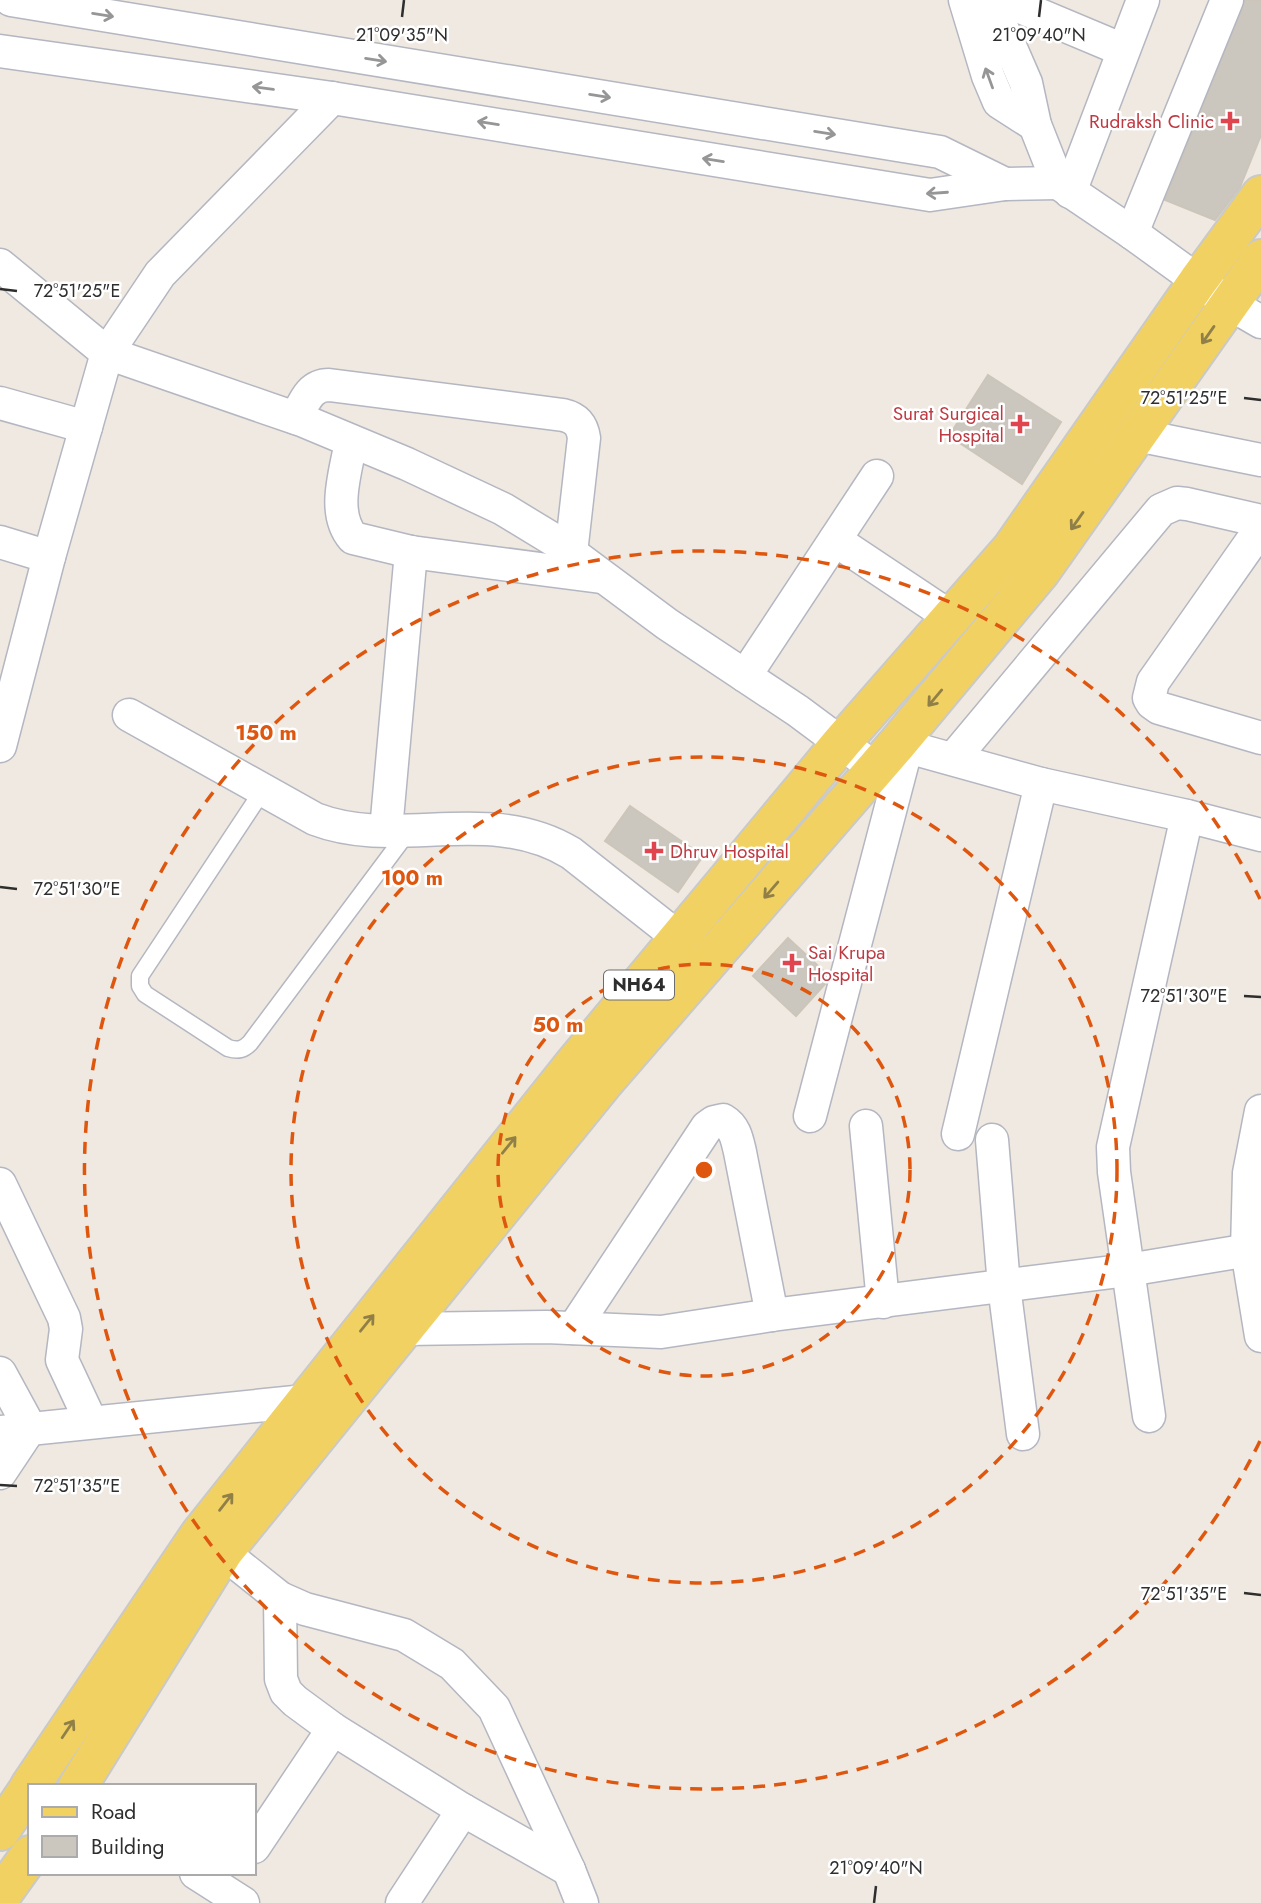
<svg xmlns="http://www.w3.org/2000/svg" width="1261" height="1903" viewBox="0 0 1261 1903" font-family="Jost,sans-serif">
	<rect width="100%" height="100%" fill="#efe9e1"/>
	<!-- building -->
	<g fill="#cbc7bf" stroke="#cbc5ba" stroke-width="2">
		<polygon points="1245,0 1261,0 1261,135 1240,187 1215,220 1165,200"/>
		<polygon points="988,375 1061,422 1022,484 949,436"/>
		<polygon points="630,806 703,856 678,892 605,841"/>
		<polygon points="788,938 828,975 826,983 796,1016 753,976"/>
	</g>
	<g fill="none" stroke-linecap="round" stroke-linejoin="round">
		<defs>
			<path id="service" d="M263 790 140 976V986L145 994 228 1048C238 1051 243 1050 250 1043L410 829"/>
			<g id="minor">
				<polyline points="11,0 940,152 1005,184"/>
				<polyline points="965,0 988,76 999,102 1035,125"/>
				<polyline points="990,0 1026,83 1035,125 1058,183 1132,233 1230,304 1261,322"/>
				<polyline points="1004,0 1123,50"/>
				<polyline points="0,51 332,98 930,195 1005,184 1058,183"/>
				<polyline points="1070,192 1143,0"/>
				<polyline points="1132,233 1227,0"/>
				<polyline points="0,265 107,353 304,421 407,464 503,509 554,540 667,624 798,711 876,769"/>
				<polyline points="0,403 86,427"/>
				<path d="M296 418C304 403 309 385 329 385L563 415C576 418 582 424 584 438L571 553"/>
				<polyline points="1137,435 1261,460"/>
				<path d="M351 441C346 472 331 512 353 538L411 552 601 577"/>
				<polyline points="1261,528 1153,682 1149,698 1152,703 1159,708 1261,738"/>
				<polyline points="835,540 952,618"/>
				<polyline points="0,542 49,557"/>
				<polyline points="745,676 877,476"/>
				<path d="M129 715 315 819C399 851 488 803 571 853L679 938"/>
				<polyline points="897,744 1041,784 1187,816 1261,835"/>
				<polyline points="0,746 49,557 107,353 160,274 332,98"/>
				<polyline points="953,759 1161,510 1177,503 1187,504 1261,521"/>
				<polyline points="386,830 411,552"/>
				<polyline points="1261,1111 1249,1173 1247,1250 1261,1336"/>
				<polyline points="810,1116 907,746"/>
				<polyline points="866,1126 883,1302"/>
				<polyline points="958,1134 1041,784"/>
				<polyline points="992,1140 1004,1286 1023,1434"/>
				<polyline points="0,1184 64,1318 66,1329 62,1360 91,1422"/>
				<path d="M574 1328 707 1127 714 1122 723 1120C735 1127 737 1139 740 1152L772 1315"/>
				<polyline points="405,1329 546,1327 661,1332 772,1315 1128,1270 1261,1248"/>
				<polyline points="0,1373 30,1428 0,1473"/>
				<polyline points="1149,1416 1114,1172 1113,1147 1187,816"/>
				<polyline points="0,1432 305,1401"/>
				<polyline points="206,1539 280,1598 305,1609 404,1635 452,1664 494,1708 569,1870 582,1903"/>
				<polyline points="280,1598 281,1679 286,1692 295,1701 333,1729 463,1810 569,1870"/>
				<polyline points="254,1847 333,1729"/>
				<polyline points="196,1873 243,1903"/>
				<polyline points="402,1903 463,1810"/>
			</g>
			<g id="primary">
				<polyline points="30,1786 200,1534 574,1064 842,742 1012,548 1198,281 1261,195"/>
				<polyline points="78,1786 224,1551 604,1082 897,744 1041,571 1261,259"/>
				<polyline points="0,1831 30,1787"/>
				<polyline points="0,1897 30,1855"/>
			</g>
		</defs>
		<!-- service casing -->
		<use href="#service" stroke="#b4b7c1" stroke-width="19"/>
		<!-- minor casing -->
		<use href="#minor" stroke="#b4b7c1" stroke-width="35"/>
		<!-- primary casing -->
		<use href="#primary" stroke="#c9c9c9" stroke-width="42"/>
		<!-- service -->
		<use href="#service" stroke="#fff" stroke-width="16"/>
		<!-- minor -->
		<use href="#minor" stroke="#fff" stroke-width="32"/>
		<!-- primary -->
		<use href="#primary" stroke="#f2d163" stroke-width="38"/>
	</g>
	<!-- one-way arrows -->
	<defs><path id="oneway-shaft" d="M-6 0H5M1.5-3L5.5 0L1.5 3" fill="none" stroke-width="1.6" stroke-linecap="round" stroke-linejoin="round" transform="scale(1.75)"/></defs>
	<g stroke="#969696">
		<use href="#oneway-shaft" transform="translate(103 15) rotate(9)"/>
		<use href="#oneway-shaft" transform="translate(376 60) rotate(9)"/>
		<use href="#oneway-shaft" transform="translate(989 78) rotate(-110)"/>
		<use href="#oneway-shaft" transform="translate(263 88) rotate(-172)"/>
		<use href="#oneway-shaft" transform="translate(600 96) rotate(9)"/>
		<use href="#oneway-shaft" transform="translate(488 123) rotate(-171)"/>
		<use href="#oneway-shaft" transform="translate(825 133) rotate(9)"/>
		<use href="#oneway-shaft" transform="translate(713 160) rotate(-171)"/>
		<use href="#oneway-shaft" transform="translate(937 193) rotate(176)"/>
	</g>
	<g stroke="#908048">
		<use href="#oneway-shaft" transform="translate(1208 335) rotate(125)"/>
		<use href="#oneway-shaft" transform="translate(1077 521) rotate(125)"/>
		<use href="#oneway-shaft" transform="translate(935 698) rotate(130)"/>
		<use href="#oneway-shaft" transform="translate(771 890) rotate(131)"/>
		<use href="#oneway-shaft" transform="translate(509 1145) rotate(-51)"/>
		<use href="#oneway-shaft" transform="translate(367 1323) rotate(-51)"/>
		<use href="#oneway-shaft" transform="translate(226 1502) rotate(-52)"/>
		<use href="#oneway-shaft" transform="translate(68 1729) rotate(-56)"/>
	</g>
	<!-- ticks -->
	<path fill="none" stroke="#2e2e2e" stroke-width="2.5" d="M402 17 404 0M1039 17 1041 0M0 289 17 291M1244 398 1261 400M0 887 17 889M1244 996 1261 997M0 1485 17 1486M1244 1593 1261 1595M874 1903 876 1886"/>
	<!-- distance rings -->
	<g fill="none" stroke="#df570e" stroke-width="3.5" stroke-dasharray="12 9">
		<circle cx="704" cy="1170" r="206"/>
		<circle cx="704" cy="1170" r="413"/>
		<path d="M1260 1441A619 619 0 1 1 1260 899"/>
	</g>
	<!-- markers -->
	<g fill="#e0444e" stroke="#fff" stroke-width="2.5">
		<path d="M1226.5 110.5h7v7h7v7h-7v7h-7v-7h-7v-7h7z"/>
		<path d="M1016.5 413.5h7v7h7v7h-7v7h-7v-7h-7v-7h7z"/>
		<path d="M650.5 840.5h7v7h7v7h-7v7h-7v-7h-7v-7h7z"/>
		<path d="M788.5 952.5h7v7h7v7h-7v7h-7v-7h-7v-7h7z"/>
	</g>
	<g text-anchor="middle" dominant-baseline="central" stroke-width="5" stroke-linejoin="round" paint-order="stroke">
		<!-- shield labels -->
		<rect fill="#fff" stroke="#6d6d6d" stroke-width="2" x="604" y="970.5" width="70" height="29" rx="5"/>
		<g font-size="18" font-weight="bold" fill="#2e2e2e">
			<text x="639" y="985">NH64</text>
		</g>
		<!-- health labels -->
		<g font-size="19" fill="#be3a42" stroke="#fff" text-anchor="end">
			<text x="1214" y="121">Rudraksh Clinic</text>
			<text x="1004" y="413">Surat Surgical<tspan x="1004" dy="22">Hospital</tspan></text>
			<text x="670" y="851" text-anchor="start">Dhruv Hospital</text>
			<text x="808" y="952" text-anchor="start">Sai Krupa<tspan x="808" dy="22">Hospital</tspan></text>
		</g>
	</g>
	<g font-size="18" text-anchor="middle" fill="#2e2e2e" stroke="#fff" stroke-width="5" stroke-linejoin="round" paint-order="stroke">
		<text x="402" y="41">21°09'35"N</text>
		<text x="1039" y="41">21°09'40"N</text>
		<text x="77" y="297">72°51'25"E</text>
		<text x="1184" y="404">72°51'25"E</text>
		<text x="77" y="895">72°51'30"E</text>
		<text x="1184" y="1002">72°51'30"E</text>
		<text x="77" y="1492">72°51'35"E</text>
		<text x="1184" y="1600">72°51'35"E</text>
		<text x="876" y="1874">21°09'40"N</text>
	</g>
	<circle cx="704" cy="1170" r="10" fill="#df570e" stroke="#fff" stroke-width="3.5"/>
	<g font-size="21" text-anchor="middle" font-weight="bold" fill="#df570e" stroke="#fff" stroke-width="5" stroke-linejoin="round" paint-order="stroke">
		<text x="266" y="740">150 m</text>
		<text x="412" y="885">100 m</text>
		<text x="558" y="1032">50 m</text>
	</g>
	<!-- legend -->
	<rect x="28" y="1784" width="228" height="91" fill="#ffffff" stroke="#ababab" stroke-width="2"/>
	<rect x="42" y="1807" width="35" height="10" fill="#f2d163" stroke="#ababab" stroke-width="2"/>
	<text x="91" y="1819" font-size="21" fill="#2e2e2e">Road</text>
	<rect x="42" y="1836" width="35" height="21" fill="#cbc7bf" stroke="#ababab" stroke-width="2"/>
	<text x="91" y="1854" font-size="21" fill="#2e2e2e">Building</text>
</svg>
